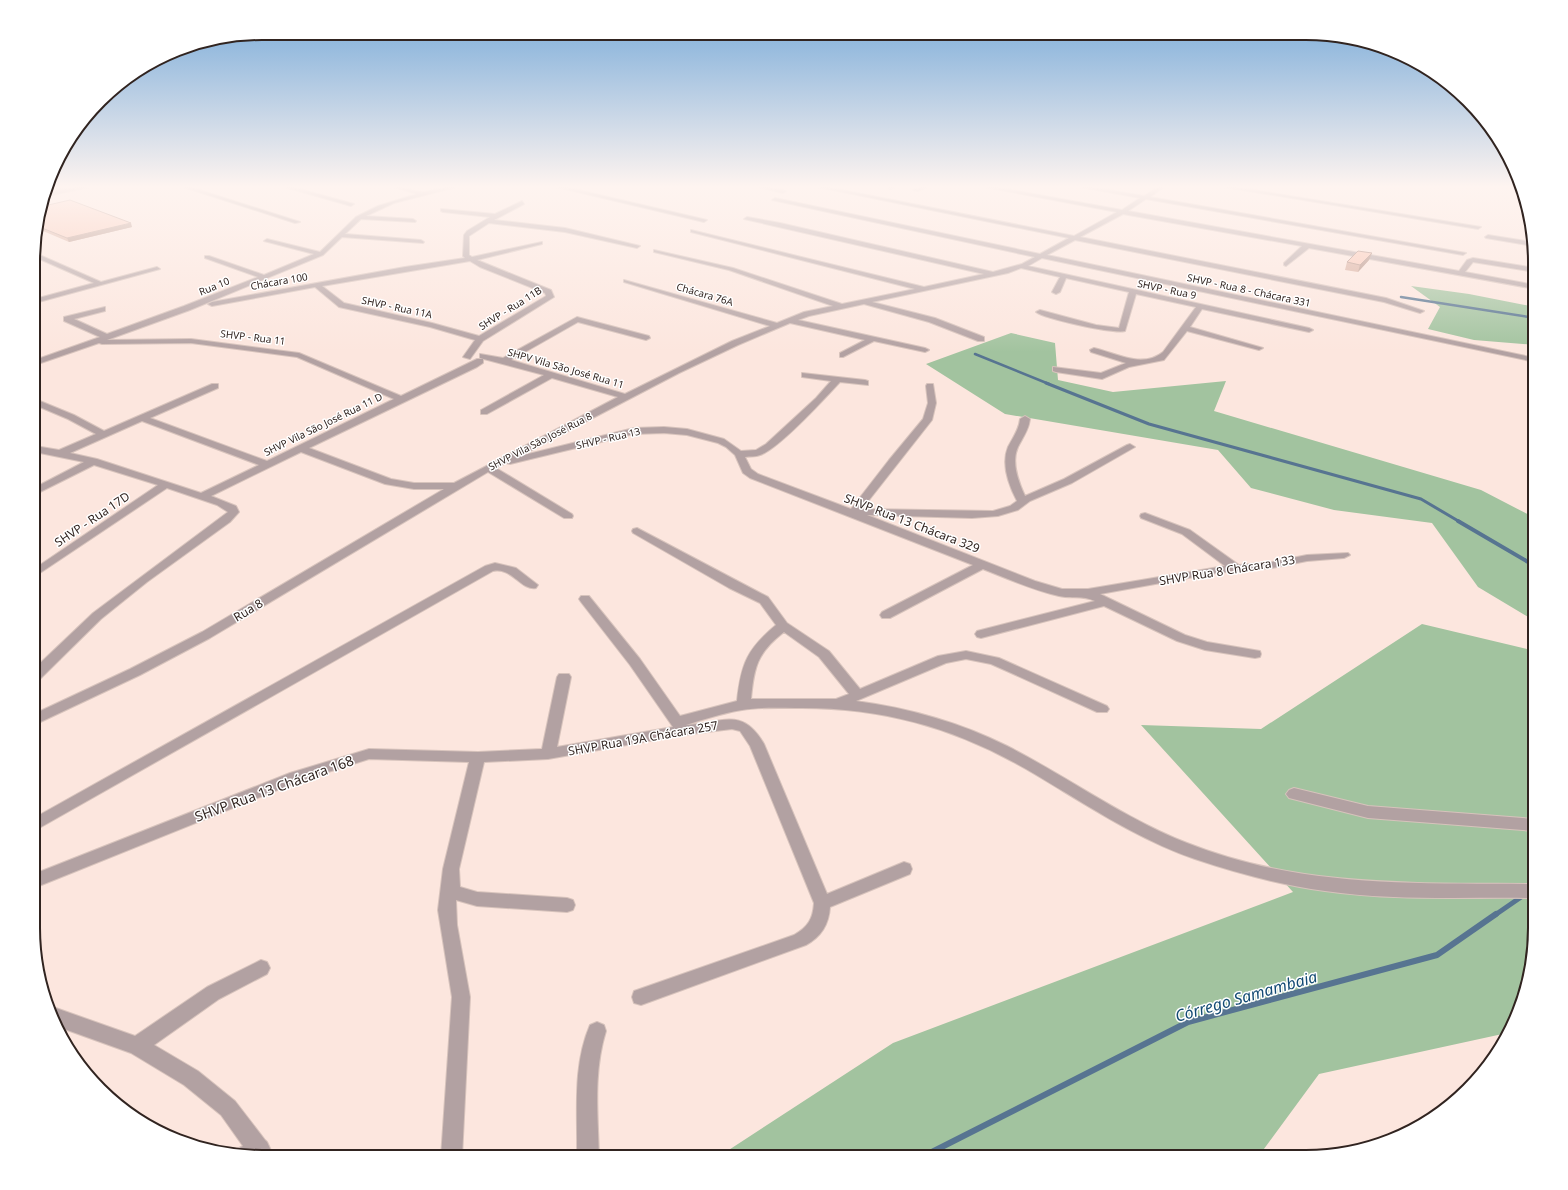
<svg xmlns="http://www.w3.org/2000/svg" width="1568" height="1190" viewBox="0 0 1568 1190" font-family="'Noto Sans',sans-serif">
	<rect width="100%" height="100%" fill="#fce6de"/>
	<!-- green -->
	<g fill="#a2c39f">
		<polygon points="1411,286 1469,294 1535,307 1535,345 1474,340 1428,329 1440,307"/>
		<polygon points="1011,333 1055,343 1058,380 1113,392 1226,381 1214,411 1481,490 1535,518 1535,621 1478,587 1432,523 1334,510 1251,488 1218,450 1005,414 926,364"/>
		<polygon points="1422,624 1535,651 1534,943 1517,1016 1507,1033 1319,1074 1258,1157 718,1157 893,1043 1293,892 1141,725 1261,729"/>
	</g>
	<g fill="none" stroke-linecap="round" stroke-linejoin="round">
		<!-- stream-far4 -->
		<g stroke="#577491" stroke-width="2.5">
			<polyline points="1401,297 1535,318"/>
			<polyline points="975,354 1049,384"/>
		</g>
		<!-- stream-far3 -->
		<polyline stroke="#577491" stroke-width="3" points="1046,383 1149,424 1421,499 1460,522"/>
		<!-- stream-far2 -->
		<polyline stroke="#577491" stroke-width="4" points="1458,521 1535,566"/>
		<!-- stream-far1 -->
		<polyline stroke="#577491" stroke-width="5" points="1495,915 1524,895"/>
		<!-- stream -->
		<polyline stroke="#577491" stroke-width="6" points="922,1157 1188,1022 1437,955 1496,914"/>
		<defs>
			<g id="minor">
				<polygon points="84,186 94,186 47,196 48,192"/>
				<polygon points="180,186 187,186 300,222 295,223"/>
				<polygon points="281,186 289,186 354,204 351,206"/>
				<path d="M391 186C402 186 414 193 425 192 437 190 448 185 460 186L394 203 366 216 413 219 416 221 415 222 361 219 345 234 421 240 424 242 423 243 342 237 323 255 190 310 107 340 191 339 299 353 401 396 477 359H483V363L477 367 309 448 391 479 414 483H454L618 397 552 378 487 414H481V410L544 375 480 358V354L503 358 577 317 649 336 650 338 646 340 578 322 511 360 625 394 732 341 770 326 624 282V280L777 323 804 312 833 306 729 270 654 252V250L733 268 842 304 915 289 691 232V230L924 287 984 274 744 219 747 217 780 223 993 272 1022 264 1035 257 772 200 775 198 1040 254 1069 238 813 186H822L1074 236 1117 212 979 186H989L1122 210 1140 198 1075 186H1085L1144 196 1160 186H1165L1150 197 1466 253 1463 255 1146 199 1128 211 1459 271 1467 260 1473 258 1535 268V272L1473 262 1465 272 1535 285V289L1309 248 1286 266 1284 265V263L1302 246 1123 214 1080 237 1386 298 1424 311 1420 313 1384 302 1075 240 1047 255 1535 358V362L1042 258 1028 266 1309 328 1313 330 1309 332 1202 309 1190 327 1263 348 1259 350 1187 331 1164 360 1129 367 1102 379 1056 372 1053 371V367L1101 373 1126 363 1091 352 1090 350 1094 348C1116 353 1142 369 1163 352L1196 307 1136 294 1125 331C1113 334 1045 319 1036 312L1040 310 1096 325 1119 328 1129 292 1066 278 1060 292 1056 294 1052 292 1060 277 1021 268 1008 273 872 302 935 318 984 337V341H978L929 322 864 304 809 316 798 320 925 348 929 350 925 352 874 341 843 357H840V353L865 340 790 323 738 345 679 373 520 456 634 428 664 427 687 429 724 439 741 451 756 450 766 444 816 398 831 381 802 377V373L865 380 868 381V385L840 382C825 398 779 449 760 455 756 457 750 456 745 457L751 469 758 474 851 509 889 460 923 419 928 403 926 386 927 384H933L936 403 932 420 862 509 993 511 1010 506 1017 501C1009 486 1001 464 1008 447 1013 437 1019 430 1020 419L1025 416 1030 419 1029 424C1027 432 1022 439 1018 447 1011 462 1018 481 1025 496L1064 479 1127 445 1130 444 1135 447 1072 483 1030 501 1018 510 998 516 972 518 867 515 1035 581 1062 589H1088L1225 566 1182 534 1141 518 1140 516 1141 514 1145 513 1190 530 1239 565 1272 562 1307 555 1348 553 1350 555 1344 558 1307 561 1272 568 1216 573 1100 594 1185 635 1207 642 1260 651 1261 654 1260 657 1255 658 1205 650 1177 641 1104 606 981 638 977 637 975 634 977 631 1095 601C1082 595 1071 599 1059 596 1033 590 1008 579 983 569L890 618H882L880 615 882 612 973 565 750 478 743 473 735 455 726 447 718 443 687 435 664 433 634 434 510 464 506 463 496 468 572 514 573 516 572 518H564L488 472 210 638 140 675 34 725V714L130 669 202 632 444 489H414L385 484 301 452 211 496 236 506 239 512 230 522 147 582 101 619 39 680 34 681V669L93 613 228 512 217 505 167 488 34 577V569L158 485 94 465 34 495V488L84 462 35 452V446L59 450 96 434 68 419 35 405V399L74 415 104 431 212 384H218V388L150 418 267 461 394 399 297 357 191 343 102 344 99 343 35 365V360L100 337 64 321V317L105 307V311L74 319 107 334 184 306 258 277 205 258V256H209L264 275 314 254 264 241 267 239 320 252 356 217 378 206 417 194ZM142 421 259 465 201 493 97 459 70 453Z"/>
				<polygon points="552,186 561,186 707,220 704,222"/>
				<polygon points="754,186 764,186 786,191 783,193"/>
				<polygon points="889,186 896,186 890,189 887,187"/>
				<polygon points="922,186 929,186 918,191 913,190"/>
				<polygon points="1218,186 1229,186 1481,227 1478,229"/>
				<polygon points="1516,190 1521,190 1523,194 1516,192"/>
				<path d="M522 201 524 204 494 220 565 228 640 246 637 248 565 232 489 223 469 236V255L472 257 542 242V244L477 260 551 290 554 297 483 341 470 359 463 357 475 340 430 327 339 307 315 287 212 306 208 304 212 302 405 267 465 258 463 256 464 235 467 231 490 217 443 212 441 211V209L495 214ZM470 261 480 267 545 293 546 296 479 336 432 323 344 303 322 286Z"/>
				<polygon points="1488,235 1533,242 1533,246 1486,238 1485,237"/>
				<polygon points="35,253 101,282 157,267 160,269 35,303 35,299 94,283 35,257"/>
				<path d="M637 528 768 597 787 623 829 651 860 689 938 656 966 651 999 658 1107 706 1109 709 1107 712H1097L1009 672 991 664 966 659 946 663 856 701C908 708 959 722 1007 746 1068 777 1123 818 1187 843 1300 888 1415 883 1535 884V898C1465 897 1394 901 1325 891 1280 885 1237 873 1195 859 1134 838 1081 801 1026 769 953 727 880 707 796 708 778 708 760 707 742 710 723 713 705 719 686 725 722 723 742 706 764 744L827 894 904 862 910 864 912 869 910 874 830 907C829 924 821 937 806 945L641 1005 634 1003 632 997 634 991 794 935C808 927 813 919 814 903L750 746 740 731 732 729 683 735 548 759 484 762 459 869 460 887 477 892 567 898 573 900 575 905 573 910 567 912 477 906 456 900 457 925 470 997 462 1157H441L452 997 438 910 443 869 469 762 369 759 300 781 34 888V874L290 773 369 749 478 752 542 749 557 677 559 674H569L571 677 557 747 673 727 630 665 581 602 579 599 581 596H589L640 659 680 716 737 701C741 664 747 649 776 625L760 603 729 588 633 533 632 531 633 529ZM784 632 819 657 849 694 836 699H751C754 667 757 653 784 632Z"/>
				<path d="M495 563 516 568 538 585 536 588C521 591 512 567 493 571L34 831V818L485 566Z"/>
				<polygon points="1294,788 1368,806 1535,819 1535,831 1368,818 1289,798 1286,794 1289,790"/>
				<polygon points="261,960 267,962 270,968 267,974 219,999 154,1045 198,1071 235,1101 265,1140 267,1142 274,1157 247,1157 235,1154 237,1149 243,1146 221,1115 184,1085 131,1053 56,1026 51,1008 53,1007 135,1036 207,987"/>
				<path d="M597 1022 604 1025 606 1031C593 1073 598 1114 599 1157H577C578 1112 572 1067 590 1025Z"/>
			</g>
		</defs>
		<!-- minor casing -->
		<use href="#minor" stroke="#d7c3bc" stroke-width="2"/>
		<!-- minor -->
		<use href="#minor" fill="#b2a1a2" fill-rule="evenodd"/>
	</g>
	<!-- wall -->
	<g fill="#d6a999">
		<polygon points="44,206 132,227 69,242 36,228"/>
		<polygon points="1369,260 1358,272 1345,270 1347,262"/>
	</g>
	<!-- shaded-wall -->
	<g fill="#ae897d">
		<polygon points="131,223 132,227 69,242 67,238"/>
		<polygon points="1372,253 1369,260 1358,272 1360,265"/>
	</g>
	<!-- building -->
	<g fill="#f9c4b2" stroke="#ae897d">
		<polygon points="70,200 131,223 67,238 37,226 44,206"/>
		<polygon points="1358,251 1372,253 1360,265 1347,262"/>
	</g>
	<!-- sky -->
	<linearGradient id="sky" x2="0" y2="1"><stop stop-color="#74a8d8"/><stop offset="0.53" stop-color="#fef4f0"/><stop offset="1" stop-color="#fef4f0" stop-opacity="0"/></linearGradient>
	<rect width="1568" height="352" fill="url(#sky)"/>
	<g text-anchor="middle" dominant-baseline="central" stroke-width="3" stroke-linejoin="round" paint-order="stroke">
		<!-- far-street labels -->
		<g font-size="10" fill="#312420" stroke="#fff">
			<text transform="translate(279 281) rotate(-10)">Chácara 100</text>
			<text transform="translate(214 286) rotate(-22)">Rua 10</text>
			<text transform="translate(1167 289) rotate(12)">SHVP - Rua 9</text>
			<text transform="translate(1249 290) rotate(12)">SHVP - Rua 8 - Chácara 331</text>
			<text transform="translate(705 294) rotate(16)">Chácara 76A</text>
			<text transform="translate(397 307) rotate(12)">SHVP - Rua 11A</text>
			<text transform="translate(510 308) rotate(-32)">SHVP - Rua 11B</text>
			<text transform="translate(253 337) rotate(7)">SHVP - Rua 11</text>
			<text transform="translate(566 368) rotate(16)">SHPV Vila São José Rua 11</text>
			<text transform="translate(323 424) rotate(-26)">SHVP Vila São José Rua 11 D</text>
			<text transform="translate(608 438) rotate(-13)">SHVP - Rua 13</text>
			<text transform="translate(540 441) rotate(-27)">SHVP Vila São José Rua 8</text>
		</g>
		<!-- street labels -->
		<g font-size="12" fill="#312420" stroke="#fff">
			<text transform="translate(92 519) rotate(-34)">SHVP - Rua 17D</text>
			<text transform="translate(912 523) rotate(21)">SHVP Rua 13 Chácara 329</text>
			<text transform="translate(1227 570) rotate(-9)">SHVP Rua 8 Chácara 133</text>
			<text transform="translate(248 610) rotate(-31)">Rua 8</text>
			<text transform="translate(643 738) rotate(-10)">SHVP Rua 19A Chácara 257</text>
		</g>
		<!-- near-street labels -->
		<g font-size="14" fill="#312420" stroke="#fff">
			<text transform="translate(274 788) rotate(-20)">SHVP Rua 13 Chácara 168</text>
		</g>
		<!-- near-water labels -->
		<g font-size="16" font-style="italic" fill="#124a73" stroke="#fff">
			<text transform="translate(1246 996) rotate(-16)">Córrego Samambaia</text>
		</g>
	</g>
	<!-- crop -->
	<path d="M0 0H1568V1190H0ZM262 40H1306A222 222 0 0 1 1528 262V928A222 222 0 0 1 1306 1150H262A222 222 0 0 1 40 928V262A222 222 0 0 1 262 40Z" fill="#fff" fill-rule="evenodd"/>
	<path fill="none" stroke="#312420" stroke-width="2" d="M262 40H1306A222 222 0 0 1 1528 262V928A222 222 0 0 1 1306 1150H262A222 222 0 0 1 40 928V262A222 222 0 0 1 262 40Z"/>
</svg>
